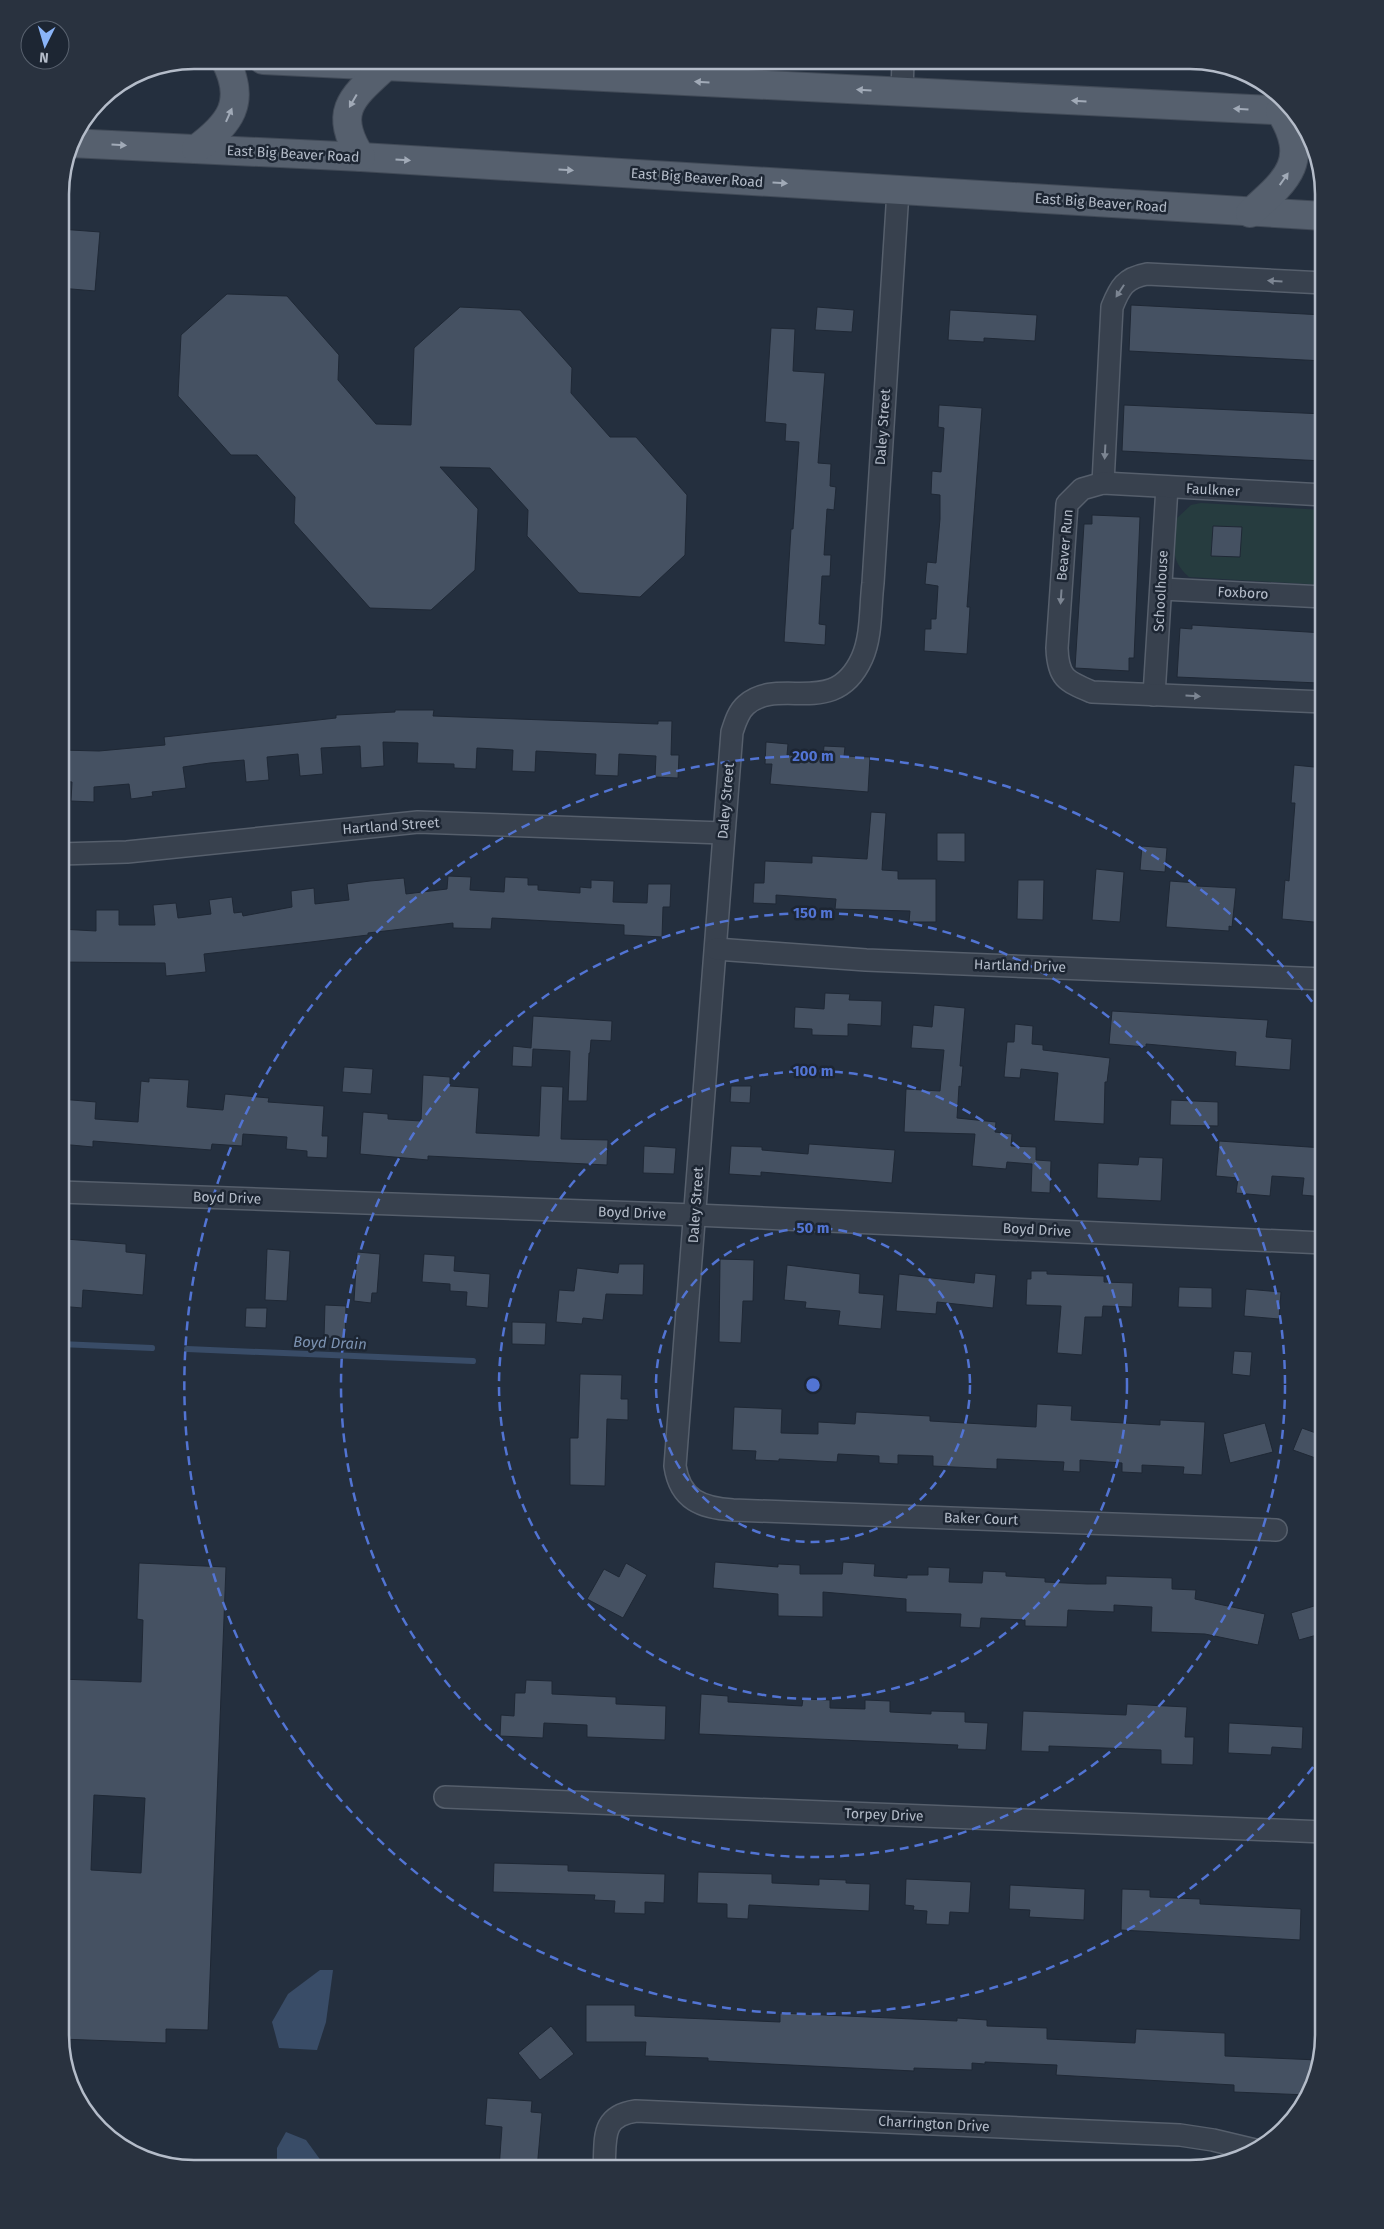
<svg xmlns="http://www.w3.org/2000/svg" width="1384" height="2229" viewBox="0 0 1384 2229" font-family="'Fira Sans',sans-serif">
	<rect width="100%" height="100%" fill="#242f3e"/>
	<!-- green -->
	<path fill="#263c3f" d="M1201 503 1324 510V585L1189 577C1169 560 1174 544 1175 520L1191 505Z"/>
	<!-- water -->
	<g fill="#394c67">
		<polygon points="320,1970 333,1970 326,2022 317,2050 279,2048 272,2022 288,1994"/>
		<polygon points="286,2132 306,2140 327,2169 277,2169 277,2148"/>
	</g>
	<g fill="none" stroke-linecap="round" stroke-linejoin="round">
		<!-- stream -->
		<g stroke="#394c67" stroke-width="6">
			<polyline points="60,1344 152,1348"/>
			<polyline points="187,1349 473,1361"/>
		</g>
	</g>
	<!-- building -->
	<g fill="#455162" stroke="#1f2835" fill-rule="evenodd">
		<polygon points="60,229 100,232 95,291 60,288"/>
		<polygon points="227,294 287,296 339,355 338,380 376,424 411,425 414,348 460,307 520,310 572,368 571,393 610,437 636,437 687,495 685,555 640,597 579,593 527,536 528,510 490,468 440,467 478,509 475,570 431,610 370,608 294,523 295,497 257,455 231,455 178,396 181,335"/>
		<polygon points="1131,305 1324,315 1324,361 1129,351"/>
		<polygon points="817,307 854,310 852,332 815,330"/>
		<polygon points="950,310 1037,315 1035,341 984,338 984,342 948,340"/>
		<polygon points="771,328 795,329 793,371 825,373 818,463 831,464 830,486 836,487 834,510 827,509 824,555 831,555 830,576 822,576 819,624 826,625 825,645 784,642 791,529 793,529 799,442 785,441 786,424 765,422"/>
		<polygon points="939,405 982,408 967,607 970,607 967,654 924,651 925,629 931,629 931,619 936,619 938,586 925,584 927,562 936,563 940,519 940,495 931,494 932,471 941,472 944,428 938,427"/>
		<polygon points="1124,405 1324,414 1324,461 1122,451"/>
		<polygon points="1092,515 1140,517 1134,658 1129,658 1129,671 1075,668 1084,524 1092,524"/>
		<polygon points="1213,526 1242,527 1240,557 1211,556"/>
		<polygon points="1192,625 1324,633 1324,679 1319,679 1319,683 1177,677 1180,628 1192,629"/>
		<polygon points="395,710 434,710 433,716 658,724 658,721 672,721 671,755 679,755 678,778 655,777 656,756 619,754 618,776 595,775 596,754 536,751 535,772 512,771 513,750 477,748 476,769 454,768 454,764 417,763 418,743 383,742 384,766 361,768 360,746 321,748 323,774 300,776 298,754 267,757 269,780 246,782 244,760 210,763 183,767 186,788 152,792 153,796 131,799 129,784 94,787 94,802 71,801 72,782 60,781 60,750 99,751 165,745 164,737 336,718 336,715 395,712"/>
		<polygon points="766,742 788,744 787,755 823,757 824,746 845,747 844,756 870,757 868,792 770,784 772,764 765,764"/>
		<polygon points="1294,765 1324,768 1324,840 1316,906 1324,907 1324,923 1282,919 1285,880 1289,881 1295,803 1291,803"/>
		<polygon points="871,812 886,813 882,870 898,871 898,879 936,879 936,922 909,922 910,911 835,909 836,899 776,895 776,904 753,903 754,883 764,883 765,861 812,863 812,856 867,859"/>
		<polygon points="937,833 965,833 965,862 937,861"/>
		<polygon points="1142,846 1167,848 1165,872 1140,870"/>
		<polygon points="1096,869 1124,872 1120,922 1092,920"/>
		<polygon points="448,876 471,877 470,890 504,892 505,877 528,878 528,885 538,885 538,890 580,893 580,887 591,888 591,880 614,881 613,902 647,903 648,884 671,884 670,907 663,907 662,937 624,935 624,925 492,918 491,929 453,928 453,923 368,933 368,935 311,942 204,954 206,972 166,976 165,963 60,962 60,929 96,931 96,910 119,910 119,925 155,925 153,905 176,903 178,918 211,914 209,900 232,897 234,913 242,912 243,916 292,907 291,891 314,888 315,904 349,900 347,884 370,881 404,878 406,894 447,889"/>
		<polygon points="1018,880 1044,880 1043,920 1017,919"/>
		<polygon points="1170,881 1197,883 1197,886 1236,888 1232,927 1229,926 1229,931 1166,927"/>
		<polygon points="825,993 850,994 849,1000 882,1001 881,1026 848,1024 848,1036 812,1035 812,1029 794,1028 795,1007 824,1009"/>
		<polygon points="934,1005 965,1008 960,1066 963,1066 961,1087 959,1086 957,1118 996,1122 995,1132 1012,1134 1011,1146 1036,1147 1036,1160 1051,1161 1050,1193 1031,1192 1032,1164 1007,1162 1006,1169 972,1166 975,1134 904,1132 906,1089 940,1091 944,1050 911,1048 913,1025 932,1027"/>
		<polygon points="1112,1011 1268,1020 1266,1037 1292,1039 1290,1070 1235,1066 1236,1052 1146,1044 1146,1047 1109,1044"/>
		<polygon points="533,1016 612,1021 611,1041 591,1040 590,1053 589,1053 587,1101 568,1101 570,1051 533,1049 532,1067 512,1066 513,1046 531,1048"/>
		<polygon points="1015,1024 1033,1026 1032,1044 1043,1045 1043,1050 1110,1058 1107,1082 1105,1082 1104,1124 1054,1121 1058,1073 1021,1069 1020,1078 1004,1077 1007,1042 1014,1042"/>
		<polygon points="344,1067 373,1069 371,1094 342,1092"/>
		<polygon points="423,1075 450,1077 450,1086 479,1088 476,1133 539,1136 541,1086 563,1087 561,1139 608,1140 607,1165 428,1156 428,1160 360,1154 363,1112 388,1114 388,1119 421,1121"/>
		<polygon points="149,1078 189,1080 187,1107 223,1110 225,1094 269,1098 268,1102 324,1106 322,1136 328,1136 327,1158 307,1157 307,1151 286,1149 287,1137 243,1134 242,1146 212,1144 211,1150 93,1141 93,1147 60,1144 60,1099 96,1102 95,1119 138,1122 141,1081 149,1082"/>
		<polygon points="731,1086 751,1086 750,1103 730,1102"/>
		<polygon points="1171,1100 1218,1102 1218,1126 1170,1125"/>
		<polygon points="1219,1141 1324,1148 1324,1197 1302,1195 1304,1178 1272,1176 1270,1196 1236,1193 1238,1178 1216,1176"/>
		<polygon points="809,1144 895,1150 892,1183 761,1172 761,1176 729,1174 731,1146 762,1147 762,1150 808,1154"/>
		<polygon points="644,1146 676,1148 674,1174 643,1173"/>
		<polygon points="1139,1157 1163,1158 1161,1201 1097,1198 1098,1163 1138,1165"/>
		<polygon points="66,1239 126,1244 126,1252 146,1254 143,1295 83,1290 82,1308 60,1306 60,1254 65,1255"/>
		<polygon points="267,1249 290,1251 287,1301 265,1300"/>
		<polygon points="357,1252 380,1254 377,1293 372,1293 371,1303 354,1301"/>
		<polygon points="424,1254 455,1256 454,1271 490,1274 488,1308 466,1306 467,1292 450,1291 450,1284 422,1282"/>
		<polygon points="720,1259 754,1260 753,1301 743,1301 741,1343 719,1342"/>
		<polygon points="619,1264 644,1264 643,1295 606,1294 603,1320 583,1318 582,1324 556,1322 559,1290 574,1291 577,1268 618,1273"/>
		<polygon points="787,1265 860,1274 859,1293 884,1295 881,1329 838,1325 840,1311 805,1308 806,1302 784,1300"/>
		<polygon points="1031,1271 1047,1271 1047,1274 1104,1276 1104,1282 1133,1283 1132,1307 1103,1306 1102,1317 1085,1317 1082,1355 1057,1353 1061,1306 1026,1305 1027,1279 1031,1279"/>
		<polygon points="975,1273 996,1275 993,1308 937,1302 936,1314 896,1311 899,1274 974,1283"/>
		<polygon points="1179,1287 1212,1288 1212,1308 1178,1307"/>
		<polygon points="1246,1289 1281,1292 1279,1319 1244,1316"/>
		<polygon points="325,1305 346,1306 345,1339 324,1338"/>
		<polygon points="246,1308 267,1308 266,1328 245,1327"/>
		<polygon points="512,1322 546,1323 545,1345 512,1344"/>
		<polygon points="1234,1351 1252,1352 1250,1376 1232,1374"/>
		<polygon points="580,1374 622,1375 621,1399 628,1399 628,1420 607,1419 605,1486 570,1485 570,1438 578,1438"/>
		<polygon points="1037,1404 1072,1406 1071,1420 1160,1425 1160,1420 1205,1422 1202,1475 1183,1474 1184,1467 1142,1465 1142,1473 1122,1472 1122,1463 1080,1460 1080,1472 1063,1471 1064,1462 997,1459 997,1469 933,1466 933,1456 898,1455 898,1464 879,1463 879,1456 838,1454 837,1462 779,1459 779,1461 755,1460 756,1451 732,1450 734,1407 782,1409 781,1433 818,1434 818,1422 855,1424 856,1412 930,1416 930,1421 1036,1427"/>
		<polygon points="1265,1423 1273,1452 1230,1463 1223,1434"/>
		<polygon points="1302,1428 1324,1436 1324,1461 1293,1450"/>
		<polygon points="715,1562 778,1567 778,1564 800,1565 800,1574 842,1574 843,1562 875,1564 874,1576 907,1578 907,1575 928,1575 928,1567 950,1568 949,1582 982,1583 983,1571 1006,1572 1006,1576 1045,1578 1045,1582 1087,1584 1106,1584 1106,1576 1172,1578 1172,1589 1196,1590 1195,1599 1265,1614 1258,1645 1205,1634 1151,1632 1152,1607 1114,1605 1114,1612 1068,1610 1067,1627 1025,1626 1025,1620 981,1618 980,1628 960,1627 961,1614 906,1612 906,1599 823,1592 823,1617 778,1616 778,1594 713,1588"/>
		<path d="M139 1563 226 1567 208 2030 166 2029V2043L61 2039 60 1679 141 1682 143 1620 137 1619ZM94 1795 145 1798 141 1873 91 1870Z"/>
		<polygon points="626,1563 647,1575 623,1618 587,1599 604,1569 619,1577"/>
		<polygon points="1324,1603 1324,1633 1299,1640 1291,1613"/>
		<polygon points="526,1680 552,1681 552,1694 616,1697 616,1704 666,1706 665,1740 587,1737 587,1725 544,1723 543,1738 500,1736 501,1715 514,1716 515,1693 525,1693"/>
		<polygon points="701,1694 728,1696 728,1702 802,1706 803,1699 830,1700 830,1708 865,1709 865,1700 890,1701 890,1712 931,1714 931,1711 965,1712 965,1722 988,1723 986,1750 957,1749 958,1745 699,1734"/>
		<polygon points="1127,1704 1187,1707 1185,1737 1194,1737 1193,1765 1161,1764 1161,1750 1049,1746 1049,1752 1021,1751 1023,1711 1126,1715"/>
		<polygon points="1229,1723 1303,1727 1302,1749 1272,1747 1271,1755 1228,1753"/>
		<polygon points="494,1863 568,1865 568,1871 665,1874 664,1903 645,1902 645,1914 614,1913 615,1901 594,1900 595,1895 493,1892"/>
		<polygon points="698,1872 772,1874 772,1883 819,1885 819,1879 846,1880 846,1883 870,1884 869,1911 749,1905 748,1919 727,1918 727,1904 697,1903"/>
		<polygon points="906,1879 971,1882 969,1913 950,1912 949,1925 926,1924 927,1911 913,1910 914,1906 905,1905"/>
		<polygon points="1010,1885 1085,1889 1084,1920 1029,1917 1030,1910 1009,1909"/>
		<polygon points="1122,1889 1150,1890 1150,1897 1200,1899 1200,1904 1301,1909 1300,1940 1121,1930"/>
		<polygon points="586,2005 635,2005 635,2016 780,2022 780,2013 957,2021 957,2018 987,2020 987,2026 1047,2028 1047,2039 1135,2043 1136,2029 1225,2033 1225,2056 1318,2060 1308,2095 1234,2092 1234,2085 1056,2075 1057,2065 985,2062 985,2064 972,2063 972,2070 914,2068 914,2071 708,2061 708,2058 645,2056 646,2042 586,2042"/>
		<polygon points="551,2026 574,2054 540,2080 518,2053"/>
		<polygon points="487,2098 532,2101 531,2112 542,2113 537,2169 499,2169 502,2127 485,2125"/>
	</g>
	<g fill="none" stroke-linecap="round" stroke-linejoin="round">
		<defs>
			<g id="street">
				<polyline points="902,92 903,60"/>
				<path d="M898 191 873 583C870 607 872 636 862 658 834 720 780 675 746 705 738 712 735 723 732 732L675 1466C680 1500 702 1508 733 1510L1276 1530"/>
				<path d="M1103 483 1112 307C1120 287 1125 278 1147 274L1324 283"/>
				<polyline points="1162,589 1324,597"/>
				<polyline points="1154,695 1167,487"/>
				<path d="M1324 702 1092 692C1066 681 1058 678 1057 648L1067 504 1082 489 1103 483 1324 495"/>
				<polyline points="60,854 127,852 418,822 723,833"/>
				<polyline points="716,949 866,960 1324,979"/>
				<polyline points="60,1192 695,1215 1324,1243"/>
				<polyline points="445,1797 1324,1832"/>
				<path d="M604 2169C606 2139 600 2116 636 2111L1180 2135 1213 2140 1255 2150"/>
			</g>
			<g id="primary">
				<polyline points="263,60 1290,111"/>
				<polyline points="70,143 361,157 1324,216"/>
				<path d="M196 149C230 124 247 102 225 60"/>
				<path d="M361 157C332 112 352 97 386 66"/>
				<path d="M1250 213C1287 180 1311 161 1280 111"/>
			</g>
		</defs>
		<!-- street casing -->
		<use href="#street" stroke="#565f6c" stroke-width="24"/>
		<!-- primary casing -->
		<use href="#primary" stroke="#414a57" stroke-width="30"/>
		<!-- street -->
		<use href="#street" stroke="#38414e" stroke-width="21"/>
		<!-- primary -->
		<use href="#primary" stroke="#56606e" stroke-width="28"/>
	</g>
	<!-- one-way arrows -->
	<defs><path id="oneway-solid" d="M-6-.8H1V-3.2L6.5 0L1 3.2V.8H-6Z" transform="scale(1.25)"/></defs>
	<g fill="#a1aab7">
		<use href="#oneway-solid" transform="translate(702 82) rotate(-177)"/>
		<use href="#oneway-solid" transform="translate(864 90) rotate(-177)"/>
		<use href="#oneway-solid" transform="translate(353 101) rotate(120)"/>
		<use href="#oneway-solid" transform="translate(1079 101) rotate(-177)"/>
		<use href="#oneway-solid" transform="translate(1241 109) rotate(-177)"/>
		<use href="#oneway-solid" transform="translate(229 115) rotate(-66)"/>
		<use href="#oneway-solid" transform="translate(119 145) rotate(3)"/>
		<use href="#oneway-solid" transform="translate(403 160) rotate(4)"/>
		<use href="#oneway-solid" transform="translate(566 170) rotate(4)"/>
		<use href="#oneway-solid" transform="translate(1284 179) rotate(-55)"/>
		<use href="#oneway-solid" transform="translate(780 183) rotate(4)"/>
	</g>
	<g fill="#7c8592">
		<use href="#oneway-solid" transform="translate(1275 281) rotate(-177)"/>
		<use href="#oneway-solid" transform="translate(1120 291) rotate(123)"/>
		<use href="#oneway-solid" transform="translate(1105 452) rotate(93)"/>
		<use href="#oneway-solid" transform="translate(1061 597) rotate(94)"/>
		<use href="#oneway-solid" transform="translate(1193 696) rotate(3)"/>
	</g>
	<!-- distance rings -->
	<g fill="none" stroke="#5274d3" stroke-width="2.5" stroke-dasharray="9 6">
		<circle cx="813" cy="1385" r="157"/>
		<circle cx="813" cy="1385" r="314"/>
		<circle cx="813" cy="1385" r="472"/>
		<path d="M1322 1755A629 629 0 1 1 1322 1015"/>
	</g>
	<g text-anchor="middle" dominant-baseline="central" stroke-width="5" stroke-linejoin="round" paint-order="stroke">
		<!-- street labels -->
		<g font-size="14" fill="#b4bcc9" stroke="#1d2633">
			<text transform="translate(293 154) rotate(3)">East Big Beaver Road</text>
			<text transform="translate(697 178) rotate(4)">East Big Beaver Road</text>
			<text transform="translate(1101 203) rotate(4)">East Big Beaver Road</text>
			<text transform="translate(883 427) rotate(-86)">Daley Street</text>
			<text transform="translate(1213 490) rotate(3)">Faulkner</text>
			<text transform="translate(1065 545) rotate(-85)">Beaver Run</text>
			<text transform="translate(1161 591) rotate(-87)">Schoolhouse</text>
			<text transform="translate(1243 593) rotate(3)">Foxboro</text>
			<text transform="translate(726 801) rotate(-85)">Daley Street</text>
			<text transform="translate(391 826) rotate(-4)">Hartland Street</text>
			<text transform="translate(1020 966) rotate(2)">Hartland Drive</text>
			<text transform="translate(227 1198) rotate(2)">Boyd Drive</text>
			<text transform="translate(696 1205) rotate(-86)">Daley Street</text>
			<text transform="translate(632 1213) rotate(2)">Boyd Drive</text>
			<text transform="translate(1037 1230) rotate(3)">Boyd Drive</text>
			<text transform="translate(981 1519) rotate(2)">Baker Court</text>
			<text transform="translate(884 1815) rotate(2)">Torpey Drive</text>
			<text transform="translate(934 2124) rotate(3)">Charrington Drive</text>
		</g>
		<!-- water labels -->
		<g font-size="15" font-style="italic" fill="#7c92b1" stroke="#1d2633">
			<text transform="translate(330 1343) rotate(2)">Boyd Drain</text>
		</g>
	</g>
	<!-- crop -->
	<path d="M0 0H1384V2229H0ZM194 69H1190A125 125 0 0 1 1315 194V2035A125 125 0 0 1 1190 2160H194A125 125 0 0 1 69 2035V194A125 125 0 0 1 194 69Z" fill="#29323f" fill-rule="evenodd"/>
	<path fill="none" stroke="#b4bcc9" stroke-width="2.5" d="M194 69H1190A125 125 0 0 1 1315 194V2035A125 125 0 0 1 1190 2160H194A125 125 0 0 1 69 2035V194A125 125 0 0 1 194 69Z"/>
	<circle cx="813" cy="1385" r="8" fill="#5274d3" stroke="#1d2633" stroke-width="2.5"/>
	<g font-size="15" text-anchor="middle" font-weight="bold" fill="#5274d3" stroke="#1d2633" stroke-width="5" stroke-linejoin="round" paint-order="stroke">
		<text x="813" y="761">200 m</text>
		<text x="813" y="918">150 m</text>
		<text x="813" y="1076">100 m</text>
		<text x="813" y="1233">50 m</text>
	</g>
	<!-- north arrow -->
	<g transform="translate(45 45) rotate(185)"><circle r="24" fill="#1d2633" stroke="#59626f"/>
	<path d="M0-4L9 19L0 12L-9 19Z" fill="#8ab4f8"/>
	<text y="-8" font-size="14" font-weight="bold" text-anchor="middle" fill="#b4bcc9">N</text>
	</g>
</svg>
